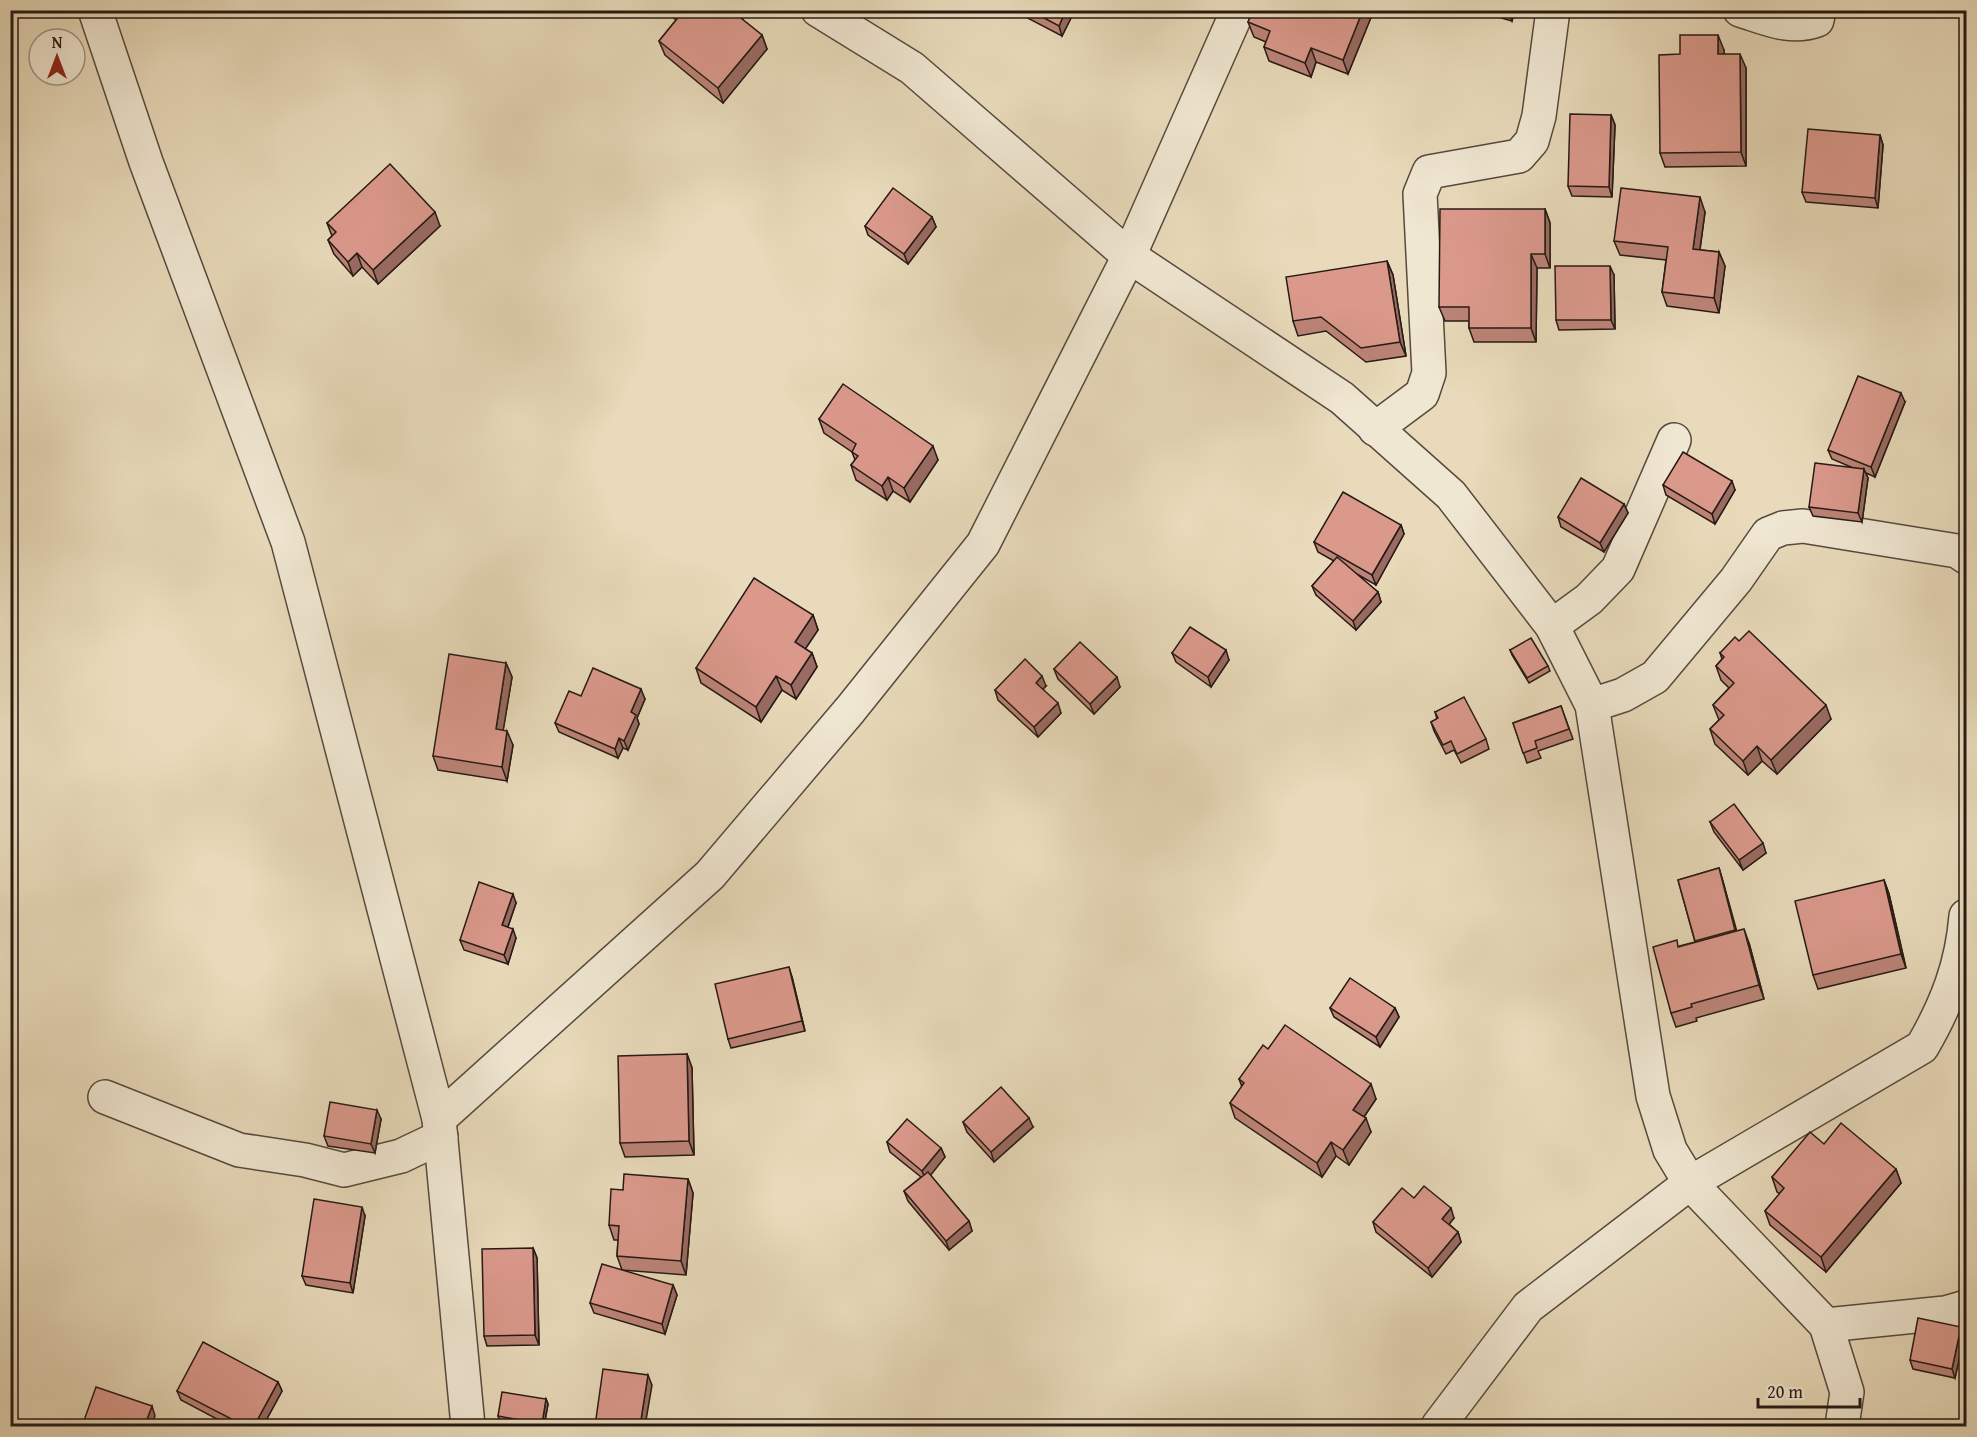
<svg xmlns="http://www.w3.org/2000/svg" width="1977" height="1437" viewBox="0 0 1977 1437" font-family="'Gentium Book Plus',serif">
	<rect width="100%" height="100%" fill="#e8daba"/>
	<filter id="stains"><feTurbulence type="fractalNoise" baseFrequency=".00333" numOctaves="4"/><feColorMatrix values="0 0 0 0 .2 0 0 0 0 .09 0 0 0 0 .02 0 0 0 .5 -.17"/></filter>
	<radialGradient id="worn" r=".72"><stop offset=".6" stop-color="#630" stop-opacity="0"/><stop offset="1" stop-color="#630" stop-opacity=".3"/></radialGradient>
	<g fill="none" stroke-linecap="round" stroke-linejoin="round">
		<defs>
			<g id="street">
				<polyline points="95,10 146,162 288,542 439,1119 468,1426"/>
				<polyline points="818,10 912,68 1129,256 1342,398 1451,495 1552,626 1592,705 1653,1096 1670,1150 1690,1183 1826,1325 1847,1392 1842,1426"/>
				<path d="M1740 10C1766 18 1790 30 1817 20L1819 10"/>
				<polyline points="1375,429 1422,394 1429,373 1420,194 1429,172 1519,156 1532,141 1539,116 1553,10"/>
				<polyline points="1552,626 1589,599 1618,569 1674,440"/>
				<polyline points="1592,705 1623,695 1655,677 1736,580 1768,534 1783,528 1803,526 1957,551 1966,557"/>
				<polyline points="105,1097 239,1150 305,1160 344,1170 401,1156 441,1137"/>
				<polyline points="439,1119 710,875 850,710 983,544 1129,256 1238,10"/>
				<polyline points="1826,1325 1945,1313 1966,1307"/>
				<path d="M1438 1426 1528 1307 1690 1183 1922 1047C1947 1004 1962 965 1966 916"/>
			</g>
		</defs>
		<!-- street casing -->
		<use href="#street" stroke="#564a3e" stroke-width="36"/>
		<!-- street -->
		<use href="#street" stroke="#f0e7d2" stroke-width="33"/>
	</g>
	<!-- wall -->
	<g fill="#bc8478" stroke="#261a15" stroke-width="1.5">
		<polygon points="669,10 748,10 742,19 762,35 767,49 723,103 665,55 659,41 676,20 671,16"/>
		<polygon points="1016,10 1075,10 1062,36 1016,12"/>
		<polygon points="1253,10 1374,10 1348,74 1316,62 1311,77 1269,61 1264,47 1266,42 1254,37 1248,22"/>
		<polygon points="1474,10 1515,10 1512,21"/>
		<polygon points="1724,50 1724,54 1746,68 1746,166 1665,167 1660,153 1680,54"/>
		<polygon points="1611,115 1615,125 1612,197 1572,196 1568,186"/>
		<polygon points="1880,135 1883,145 1878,208 1806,202 1802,192"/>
		<polygon points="1545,209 1550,223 1550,268 1537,268 1536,342 1474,342 1469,328 1469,321 1445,321 1439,307"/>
		<polygon points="1705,212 1700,250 1719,252 1725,266 1719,313 1667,306 1662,292 1666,260 1620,255 1614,241"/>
		<polygon points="932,217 936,227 908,264 868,235 865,226"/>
		<polygon points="327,223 440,226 378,284 362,267 353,276 334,254 328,240 332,236"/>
		<polygon points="1387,261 1393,275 1406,356 1366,362 1326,331 1298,336 1293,321"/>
		<polygon points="1614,275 1615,329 1559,330 1556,320"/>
		<polygon points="1905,402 1875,477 1866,473 1868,478 1862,522 1813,516 1809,507 1851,467 1832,459 1828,450"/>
		<polygon points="819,419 938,460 910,502 893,491 887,500 856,480 851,465 855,460 852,452 824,433"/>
		<polygon points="1663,485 1735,490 1715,524 1666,495"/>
		<polygon points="1624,504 1628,513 1604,552 1561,527 1558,517"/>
		<polygon points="1401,525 1404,534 1376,585 1355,573 1378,592 1381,602 1356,630 1316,595 1312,586 1334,561 1318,552 1314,542"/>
		<polygon points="813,615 818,630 805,649 812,653 817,667 796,699 782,690 761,722 701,683 696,668"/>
		<polygon points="1510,650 1548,666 1550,671 1529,683 1512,655"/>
		<polygon points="1172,653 1229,660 1211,687 1176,662"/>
		<polygon points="1720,653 1831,719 1777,774 1762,761 1748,775 1715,744 1710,729 1719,720 1713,705 1729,688 1721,680 1716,666 1722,659"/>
		<polygon points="506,663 512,677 503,730 513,745 507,781 438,770 433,756"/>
		<polygon points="1054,669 1120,687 1094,714 1058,679"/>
		<polygon points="1046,686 1043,689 1061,713 1038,737 998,700 995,690"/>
		<polygon points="581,696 645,699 637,718 639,724 628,750 623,748 618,758 559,732 555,723"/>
		<polygon points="1561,706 1573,739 1538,751 1541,758 1527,763 1513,723"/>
		<polygon points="1435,712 1486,739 1489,749 1461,763 1454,750 1446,754 1434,731 1431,722 1437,719"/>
		<polygon points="1710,822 1766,853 1743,870 1714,832"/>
		<polygon points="1719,868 1722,878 1736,931 1749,943 1764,999 1696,1018 1697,1021 1676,1027 1671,1013 1679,946 1695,942 1678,880"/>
		<polygon points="1884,880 1889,894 1906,968 1818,989 1813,975"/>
		<polygon points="516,903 508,927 516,938 508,964 464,950 460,940"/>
		<polygon points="792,977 805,1031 731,1048 728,1039"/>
		<polygon points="1330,1008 1395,1008 1399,1017 1380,1047 1334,1017"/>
		<polygon points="1268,1049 1376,1099 1364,1117 1371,1132 1349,1165 1336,1156 1322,1177 1235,1118 1230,1103 1242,1087 1239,1079"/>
		<polygon points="687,1054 692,1068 694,1155 625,1157 620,1143"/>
		<polygon points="381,1119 375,1153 328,1146 324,1136"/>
		<polygon points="963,1122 1033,1127 994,1162 967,1132"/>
		<polygon points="887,1142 941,1148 945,1157 930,1175 969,1221 972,1231 949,1250 908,1201 904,1191 921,1177 890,1152"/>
		<polygon points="1824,1144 1896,1169 1901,1183 1826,1272 1770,1225 1765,1211 1780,1194 1777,1192 1772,1177"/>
		<polygon points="688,1179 693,1193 686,1275 622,1270 617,1256 618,1240 614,1240 609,1225 623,1190"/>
		<polygon points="1414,1198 1454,1218 1449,1224 1458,1232 1461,1242 1432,1277 1376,1232 1373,1222"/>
		<polygon points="365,1216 353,1293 306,1285 302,1276"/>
		<polygon points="533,1248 537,1258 539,1345 487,1346 484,1336"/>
		<polygon points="673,1285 677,1295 665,1334 594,1313 590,1303"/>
		<polygon points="1961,1327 1964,1337 1955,1378 1913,1369 1910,1360"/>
		<polygon points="278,1382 282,1391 263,1426 230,1426 181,1400 177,1391"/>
		<polygon points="546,1399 548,1404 544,1426 529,1426 500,1421 498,1416"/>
	</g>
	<!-- shaded-wall -->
	<g fill="#996b62" stroke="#261a15" stroke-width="1.5">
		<polygon points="732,10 748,10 737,25"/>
		<polygon points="1066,10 1075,10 1062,36 1059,26"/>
		<polygon points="1363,10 1374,10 1348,74 1343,60"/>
		<polygon points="1508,10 1515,10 1512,21"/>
		<polygon points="762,35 767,49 723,103 718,88"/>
		<polygon points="1718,35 1724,50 1724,68 1718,54"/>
		<polygon points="1311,48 1316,62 1311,77 1305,63"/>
		<polygon points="1740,54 1746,68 1746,166 1741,152"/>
		<polygon points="1611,115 1615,125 1612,197 1609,187"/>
		<polygon points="1880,135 1883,145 1878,208 1875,198"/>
		<polygon points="1700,197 1705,212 1698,263 1693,249"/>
		<polygon points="1545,209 1550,223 1550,268 1545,254"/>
		<polygon points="435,212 440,226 378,284 373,270"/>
		<polygon points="932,217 936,227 908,264 904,254"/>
		<polygon points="1719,252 1725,266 1719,313 1714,298"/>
		<polygon points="357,253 362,267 353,276 348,262"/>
		<polygon points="1531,254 1537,268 1536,342 1531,328"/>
		<polygon points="1387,261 1393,275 1406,356 1400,342"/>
		<polygon points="1610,266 1614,275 1615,329 1611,320"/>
		<polygon points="1901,393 1905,402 1875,477 1871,467"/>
		<polygon points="933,446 938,460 910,502 904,488"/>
		<polygon points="1864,469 1868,478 1862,522 1858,513"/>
		<polygon points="888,477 893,491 887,500 882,486"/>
		<polygon points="1732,481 1735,490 1715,524 1712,514"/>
		<polygon points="1624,504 1628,513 1604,552 1600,543"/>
		<polygon points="1401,525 1404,534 1376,585 1372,575"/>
		<polygon points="1378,592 1381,602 1356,630 1353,621"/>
		<polygon points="813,615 818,630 800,657 795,642"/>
		<polygon points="1226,650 1229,660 1211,687 1208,677"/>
		<polygon points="812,653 817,667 796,699 791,685"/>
		<polygon points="506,663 512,677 501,744 496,729"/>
		<polygon points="776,676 782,690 761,722 756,707"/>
		<polygon points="1042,676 1046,686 1040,692 1036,683"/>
		<polygon points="1117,677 1120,687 1094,714 1090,704"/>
		<polygon points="641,689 645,699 637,718 639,724 628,750 624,741 631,712"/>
		<polygon points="1058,703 1061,713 1038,737 1034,727"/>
		<polygon points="1826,705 1831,719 1777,774 1771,760"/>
		<polygon points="507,731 513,745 507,781 502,767"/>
		<polygon points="619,738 623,748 618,758 615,749"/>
		<polygon points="1757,746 1762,761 1748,775 1743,761"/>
		<polygon points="1763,843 1766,853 1743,870 1739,860"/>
		<polygon points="1719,868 1722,878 1739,939 1735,930"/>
		<polygon points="1884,880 1889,894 1906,968 1901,954"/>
		<polygon points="513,894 516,903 505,935 502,925"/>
		<polygon points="513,929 516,938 508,964 504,955"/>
		<polygon points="1744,929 1749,943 1764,999 1759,985"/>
		<polygon points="789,967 792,977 805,1031 802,1021"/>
		<polygon points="1395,1008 1399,1017 1380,1047 1376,1037"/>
		<polygon points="687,1054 692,1068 694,1155 689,1141"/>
		<polygon points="1371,1084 1376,1099 1359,1124 1353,1110"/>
		<polygon points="377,1110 381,1119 375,1153 371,1144"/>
		<polygon points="1029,1118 1033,1127 994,1162 991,1152"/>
		<polygon points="1366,1118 1371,1132 1349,1165 1343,1150"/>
		<polygon points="1331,1142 1336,1156 1322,1177 1317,1163"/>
		<polygon points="941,1148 945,1157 926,1181 922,1171"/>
		<polygon points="1896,1169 1901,1183 1826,1272 1821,1257"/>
		<polygon points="688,1179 693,1193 686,1275 681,1261"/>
		<polygon points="362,1207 365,1216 353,1293 350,1283"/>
		<polygon points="1451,1208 1454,1218 1446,1228 1442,1219"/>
		<polygon points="969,1221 972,1231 949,1250 946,1241"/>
		<polygon points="1458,1232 1461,1242 1432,1277 1428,1268"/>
		<polygon points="533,1248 537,1258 539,1345 535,1335"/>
		<polygon points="673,1285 677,1295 665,1334 662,1324"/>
		<polygon points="1961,1327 1964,1337 1955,1378 1952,1369"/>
		<polygon points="648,1375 652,1385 645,1426 640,1426"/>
		<polygon points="278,1382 282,1391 263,1426 254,1426"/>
		<polygon points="546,1399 548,1404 544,1426 543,1426 542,1424"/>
		<polygon points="152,1406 155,1416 151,1426 146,1422"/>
	</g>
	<!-- building -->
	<g fill="#db998c" stroke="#261a15" stroke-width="1.5">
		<polygon points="677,10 732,10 732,11 762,35 718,88 659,41 681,14"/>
		<polygon points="1029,10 1066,10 1059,26"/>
		<polygon points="1253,10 1363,10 1343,60 1311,48 1305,63 1264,47 1270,31 1248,22"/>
		<polygon points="1680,35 1718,35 1718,54 1740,54 1741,152 1660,153 1659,55 1680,54"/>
		<polygon points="1570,114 1611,115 1609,187 1568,186"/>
		<polygon points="1808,129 1880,135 1875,198 1802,192"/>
		<polygon points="390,164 435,212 373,270 357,253 348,262 328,240 336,232 327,223"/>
		<polygon points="893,188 932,217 904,254 865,226"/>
		<polygon points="1621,188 1700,197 1693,249 1719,252 1714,298 1662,292 1668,247 1614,241"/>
		<polygon points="1440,209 1545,209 1545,254 1531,254 1531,328 1469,328 1469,307 1439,307"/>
		<polygon points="1387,261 1400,342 1361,348 1321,317 1293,321 1286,277"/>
		<polygon points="1555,266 1610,266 1611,320 1556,320"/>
		<polygon points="1858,376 1901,393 1871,467 1828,450"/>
		<polygon points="843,384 933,446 904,488 888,477 882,486 851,465 858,456 852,452 856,444 819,419"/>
		<polygon points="1683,452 1732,481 1712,514 1663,485"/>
		<polygon points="1815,463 1864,469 1858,513 1809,507"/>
		<polygon points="1581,478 1624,504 1600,543 1558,517"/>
		<polygon points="1343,492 1401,525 1372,575 1314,542"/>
		<polygon points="1337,557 1378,592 1353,621 1312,586"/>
		<polygon points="754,578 813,615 795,642 812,653 791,685 776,676 756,707 696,668"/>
		<polygon points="1190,627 1226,650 1208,677 1172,653"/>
		<polygon points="1749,631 1826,705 1771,760 1757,746 1743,761 1710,729 1724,715 1713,705 1734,683 1716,666 1724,657 1720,653 1735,637 1739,641"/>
		<polygon points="1531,638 1548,666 1527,678 1510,650"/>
		<polygon points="1080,642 1117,677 1090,704 1054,669"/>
		<polygon points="449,654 506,663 496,729 507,731 502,767 433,756"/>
		<polygon points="1025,659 1042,676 1036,683 1058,703 1034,727 995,690"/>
		<polygon points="593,668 641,689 631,712 636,715 624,741 619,738 615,749 555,723 569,691 581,696"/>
		<polygon points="1464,697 1486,739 1457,754 1451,741 1443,745 1431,722 1438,718 1435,712"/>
		<polygon points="1561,706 1569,729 1535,741 1537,748 1523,753 1513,723"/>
		<polygon points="1734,804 1763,843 1739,860 1710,822"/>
		<polygon points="1719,868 1735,930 1695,941 1678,880"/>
		<polygon points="1884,880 1901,954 1813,975 1795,901"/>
		<polygon points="479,882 513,894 502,925 513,929 504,955 460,940"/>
		<polygon points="1744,929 1759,985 1691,1004 1692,1007 1671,1013 1653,947 1677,940 1678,947"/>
		<polygon points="789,967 802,1021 728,1039 715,984"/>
		<polygon points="1350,978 1395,1008 1376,1037 1330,1008"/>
		<polygon points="1285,1025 1371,1084 1353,1110 1366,1118 1343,1150 1331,1142 1317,1163 1230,1103 1244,1083 1239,1079 1263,1045 1268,1049"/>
		<polygon points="687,1054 689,1141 620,1143 618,1056"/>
		<polygon points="1001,1087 1029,1118 991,1152 963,1122"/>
		<polygon points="330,1102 377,1110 371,1144 324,1136"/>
		<polygon points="907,1119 941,1148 922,1171 887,1142"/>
		<polygon points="1841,1123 1896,1169 1821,1257 1765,1211 1784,1188 1772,1177 1810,1132 1824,1144"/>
		<polygon points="928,1172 969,1221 946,1241 904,1191"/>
		<polygon points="624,1174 688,1179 681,1261 617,1256 619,1226 609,1225 611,1189 623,1190"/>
		<polygon points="1424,1186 1451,1208 1442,1219 1458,1232 1428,1268 1373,1222 1402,1188 1414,1198"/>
		<polygon points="314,1199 362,1207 350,1283 302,1276"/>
		<polygon points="533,1248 535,1335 484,1336 482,1249"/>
		<polygon points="602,1264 673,1285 662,1324 590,1303"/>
		<polygon points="1918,1318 1961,1327 1952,1369 1910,1360"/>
		<polygon points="203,1342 278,1382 254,1426 245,1426 177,1391"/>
		<polygon points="603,1369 648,1375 640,1426 595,1426"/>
		<polygon points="96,1387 152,1406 146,1422 161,1426 82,1426"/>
		<polygon points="502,1392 546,1399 542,1424 498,1416"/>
	</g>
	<!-- margin -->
	<rect width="1977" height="1437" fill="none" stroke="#e8daba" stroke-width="36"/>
	<rect x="12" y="12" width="1953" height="1413" fill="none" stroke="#261a15" stroke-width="3"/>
	<rect x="18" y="18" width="1941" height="1401" fill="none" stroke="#261a15" stroke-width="1.5"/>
	<!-- north arrow -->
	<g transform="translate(57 57)"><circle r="28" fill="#f0e7d2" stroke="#9f9586" stroke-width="1.5"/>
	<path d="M0-4.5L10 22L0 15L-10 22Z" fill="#8f2418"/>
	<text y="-9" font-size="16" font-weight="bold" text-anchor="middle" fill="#261a15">N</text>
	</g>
	<!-- scale -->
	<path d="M1758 1398v9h102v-9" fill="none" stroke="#261a15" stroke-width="3"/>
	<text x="1767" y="1398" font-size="18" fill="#261a15" stroke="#f0e7d2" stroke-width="4.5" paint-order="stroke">20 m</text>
	<rect width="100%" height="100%" filter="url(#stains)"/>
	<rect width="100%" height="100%" fill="url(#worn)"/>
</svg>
